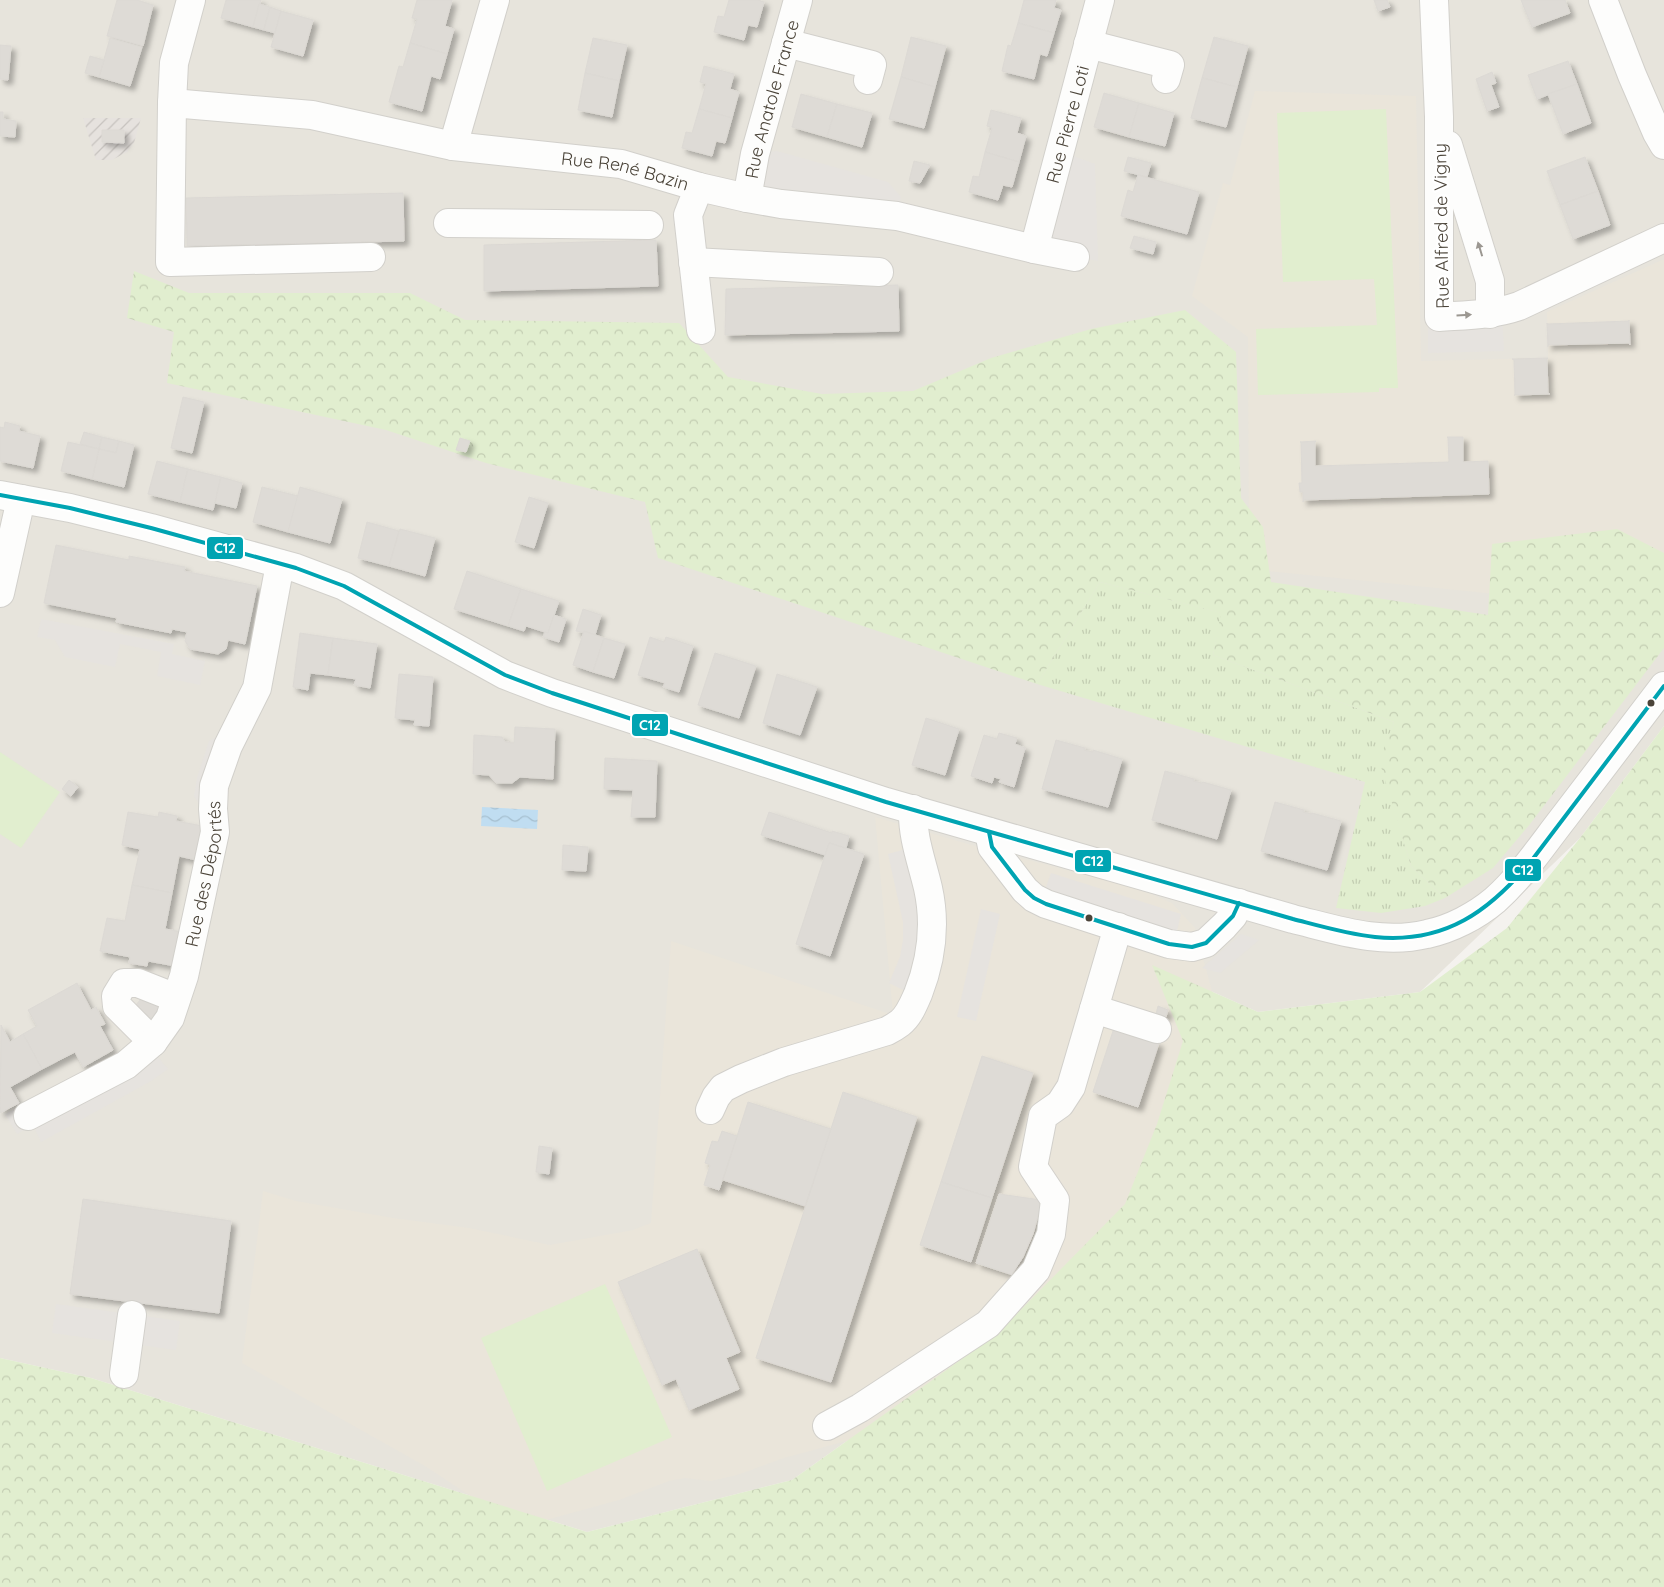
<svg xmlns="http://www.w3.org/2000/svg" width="1664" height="1587" viewBox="0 0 1664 1587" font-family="Quicksand,sans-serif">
	<defs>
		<pattern id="industrial-furrows" width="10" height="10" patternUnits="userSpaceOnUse" patternTransform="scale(1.25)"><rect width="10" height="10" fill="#e6e2de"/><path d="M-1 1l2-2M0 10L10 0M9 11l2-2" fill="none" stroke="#c7c3bf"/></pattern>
		<pattern id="grass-tufts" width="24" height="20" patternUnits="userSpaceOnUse" patternTransform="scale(1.25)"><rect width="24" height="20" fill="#e1eecf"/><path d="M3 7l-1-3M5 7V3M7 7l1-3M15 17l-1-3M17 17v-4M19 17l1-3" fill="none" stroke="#c3cdb2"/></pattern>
		<pattern id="forest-crowns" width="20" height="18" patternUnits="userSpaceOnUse" patternTransform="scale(1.25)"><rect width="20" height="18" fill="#e1eecf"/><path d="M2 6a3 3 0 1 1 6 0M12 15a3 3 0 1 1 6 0" fill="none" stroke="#c3cdb2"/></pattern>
		<pattern id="water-waves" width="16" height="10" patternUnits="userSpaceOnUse" patternTransform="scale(1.25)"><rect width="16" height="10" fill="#c0ddf1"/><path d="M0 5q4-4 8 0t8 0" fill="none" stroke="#a6bfcf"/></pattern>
		<filter id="shadow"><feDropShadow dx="4.5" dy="4.5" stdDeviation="2.5" flood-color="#0004"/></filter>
	</defs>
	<rect width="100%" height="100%" fill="#f4f2ee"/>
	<!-- residential -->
	<polygon fill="#e7e4dc" points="0,0 1664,0 1664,726 1580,838 1420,992 1258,1012 1152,965 997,1334 792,1480 587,1532 91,1378 0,1358"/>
	<!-- industrial -->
	<polygon fill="url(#industrial-furrows)" points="83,118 141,118 134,143 127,152 112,160 96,160"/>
	<!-- education -->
	<g fill="#eae5da">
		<polygon points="1255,91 1416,96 1421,361 1548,358 1547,312 1662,260 1664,260 1664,611 1249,569 1248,337 1192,296 1223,183 1230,185"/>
		<polygon points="875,817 975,846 1136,888 1172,903 1195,928 1221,1025 1155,1219 865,1436 784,1458 737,1475 711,1481 685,1478 669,1481 619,1500 535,1523 504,1518 425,1466 242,1363 263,1191 296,1201 393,1218 469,1228 550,1245 633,1230 651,1223 671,941 893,1015"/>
	</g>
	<!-- grass -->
	<polygon fill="url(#grass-tufts)" points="1100,582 1222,613 1213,655 1394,722 1380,760 1411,866 1445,898 1425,906 1381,913 1336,908 1365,782 1037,684"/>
	<!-- forest -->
	<g fill="url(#forest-crowns)">
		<polygon points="134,271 189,293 410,293 465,320 679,323 728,377 822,394 913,391 991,358 1091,329 1185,310 1236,352 1241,498 1263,527 1271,582 1488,615 1492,544 1617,529 1664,553 1664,648 1530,824 1493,868 1445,898 1411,866 1379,760 1394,722 1213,655 1221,613 1100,582 1037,684 658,558 645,502 486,463 386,430 167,383 174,332 127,318"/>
		<polygon points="1664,726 1664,1587 0,1587 0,1358 91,1378 587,1532 792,1480 997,1334 1125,1204 1157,1124 1183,1041 1152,965 1258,1012 1420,992 1507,928 1580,838"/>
	</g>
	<!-- pitch -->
	<g fill="#e1eecf">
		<polygon points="1386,109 1398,388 1379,388 1379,392 1258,395 1256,329 1377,325 1374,279 1283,282 1277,113"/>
		<polygon points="0,752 60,792 21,848 0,834"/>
		<polygon points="605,1284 672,1437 547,1491 481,1338"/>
	</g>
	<!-- parking -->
	<g fill="#e6e3df">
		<polygon points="777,151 888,182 901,197 897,216 747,198 755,154"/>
		<polygon points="1060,151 1095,164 1098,261 1034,249"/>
		<polygon points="1502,312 1504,351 1428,353 1428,318"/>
		<polygon points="41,619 174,644 172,654 205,661 200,685 157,676 161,652 120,644 115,667 65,657 55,640 37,637"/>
		<polygon points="222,734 202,808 194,796 197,778 209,741"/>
		<polygon points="906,849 917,893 922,941 907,992 889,983 900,957 903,940 903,922 888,854"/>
		<polygon points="1051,873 1181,914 1177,931 1172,930 1045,890"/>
		<polygon points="981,909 1000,914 976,1021 957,1017"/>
		<polygon points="1241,934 1259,940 1220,973 1202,968"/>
		<polygon points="156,1055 168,1069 151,1081 41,1142 33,1125 17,1134 5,1114 22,1105"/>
		<polygon points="56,1304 180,1321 176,1350 52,1333"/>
	</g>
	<!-- water -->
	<polygon fill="url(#water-waves)" points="482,807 538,810 537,829 481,826"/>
	<!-- building -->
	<g fill="#dedbd6" stroke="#dcd9d4" filter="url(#shadow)">
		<polygon points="117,0 137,0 153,5 143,46 107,36"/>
		<polygon points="226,0 261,0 253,27 221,18"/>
		<polygon points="417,0 452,0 445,26 454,29 447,54 410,43 417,19 412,18"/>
		<polygon points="729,0 758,0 764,2 757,27 748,25 744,40 714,32 718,16 724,17"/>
		<polygon points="1024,0 1056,0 1054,8 1061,10 1054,33 1018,23"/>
		<polygon points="1374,0 1387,0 1390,7 1378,11"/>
		<polygon points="1521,0 1565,0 1570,13 1532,27"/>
		<polygon points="259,4 270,7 264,30 253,27"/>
		<polygon points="270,7 281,11 275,33 264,30"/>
		<polygon points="281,11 313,20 303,56 271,47"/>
		<polygon points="1018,23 1054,33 1047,56 1040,54 1034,79 1002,71 1008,45 1011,46"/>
		<polygon points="911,37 946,46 935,87 901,77"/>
		<polygon points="1214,37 1248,46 1237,87 1202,78"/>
		<polygon points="110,38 142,47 130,86 99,77"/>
		<polygon points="593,38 627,45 619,81 585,73"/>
		<polygon points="410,43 447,54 440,79 431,76 422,111 389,102 399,66 403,67"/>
		<polygon points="0,45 11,46 8,80 0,79"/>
		<polygon points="90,56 104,60 99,77 85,73"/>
		<polygon points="1568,61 1577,84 1537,99 1528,75"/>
		<polygon points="704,66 734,74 730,89 739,92 732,118 699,109 706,84 700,82"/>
		<polygon points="1492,72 1496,83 1491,85 1499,107 1487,111 1476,79"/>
		<polygon points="585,73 619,81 612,117 578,110"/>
		<polygon points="901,77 935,87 924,128 889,119"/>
		<polygon points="1202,78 1237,87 1226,127 1191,118"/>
		<polygon points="1577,84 1591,123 1563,134 1548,94"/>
		<polygon points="1104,93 1139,103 1129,137 1094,127"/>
		<polygon points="801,94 837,104 827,137 792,127"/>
		<polygon points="1139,103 1174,113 1165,146 1129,137"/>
		<polygon points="837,104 872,113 862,147 827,137"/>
		<polygon points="699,109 732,118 725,143 716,141 712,156 682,148 686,132 692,133"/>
		<polygon points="991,110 1021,118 1017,133 1026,136 1019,162 985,152 992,128 987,126"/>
		<polygon points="0,112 3,112 3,119 16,121 15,137 0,136"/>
		<polygon points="102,130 124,130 124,143 102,142"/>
		<polygon points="985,152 1019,162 1012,187 1003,185 998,200 969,192 973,176 979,177"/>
		<polygon points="1128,157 1151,163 1147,177 1124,171"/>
		<polygon points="1585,157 1598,191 1560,205 1547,171"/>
		<polygon points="914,161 930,165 920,183 909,181"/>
		<polygon points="1138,175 1199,192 1187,234 1121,216 1128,190 1133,192"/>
		<polygon points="1598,191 1610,225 1573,239 1560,205"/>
		<polygon points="403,193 404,241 187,246 186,198"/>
		<polygon points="1134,236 1156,242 1153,254 1130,248"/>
		<polygon points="656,240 658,286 484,291 484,245"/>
		<polygon points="898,285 899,331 725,335 726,289"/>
		<polygon points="1629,320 1630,345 1629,343 1548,345 1548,347 1547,323 1547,324 1629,321"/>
		<polygon points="1548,358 1547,359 1548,393 1550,394 1514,395 1515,395 1514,360 1512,359"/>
		<polygon points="183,397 204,402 192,453 171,448"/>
		<polygon points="5,422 20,426 19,431 40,436 33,468 0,461 0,427 4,428"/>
		<polygon points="84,432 102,437 99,449 80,444"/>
		<polygon points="102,437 119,441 116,453 99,449"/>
		<polygon points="1447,437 1463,437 1463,462 1488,461 1489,494 1304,500 1303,502 1303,492 1300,492 1299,483 1302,483 1301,442 1300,442 1316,441 1315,442 1315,466 1449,462 1448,438"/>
		<polygon points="460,438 470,441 466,452 456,450"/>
		<polygon points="119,441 134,445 124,487 92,479 99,449 116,453"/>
		<polygon points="68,442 99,449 92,479 61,471"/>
		<polygon points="157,461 188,469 180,502 148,494"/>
		<polygon points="188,469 221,477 213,510 180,502"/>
		<polygon points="221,477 242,483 236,508 215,503"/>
		<polygon points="262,487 298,496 288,532 253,522"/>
		<polygon points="300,487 342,499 330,543 288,532"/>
		<polygon points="529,497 548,503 534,548 515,542"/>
		<polygon points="367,522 399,531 389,566 358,558"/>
		<polygon points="400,529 435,538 425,576 389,566"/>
		<polygon points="56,545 129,560 129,556 185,567 184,571 257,586 245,644 228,640 226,649 218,654 190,649 185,641 187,632 172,629 171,633 116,622 117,618 44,603"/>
		<polygon points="467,571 521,589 508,626 454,609"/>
		<polygon points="521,589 559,601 548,633 526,626 524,631 508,626"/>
		<polygon points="583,609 601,615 595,635 576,631"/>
		<polygon points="554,615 566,619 559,642 543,637 545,632 548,633"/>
		<polygon points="584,631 604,638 593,672 573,665"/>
		<polygon points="300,633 333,638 328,675 310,673 308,690 293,687"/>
		<polygon points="650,637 664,642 666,637 693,646 679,692 663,687 665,683 638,675"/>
		<polygon points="333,638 377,644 370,688 354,685 356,679 328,675"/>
		<polygon points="604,638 625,644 614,678 593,672"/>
		<polygon points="715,653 756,666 739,718 698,705"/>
		<polygon points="399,674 433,677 429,726 414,725 415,720 395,718"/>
		<polygon points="777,674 817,687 800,735 763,723"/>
		<polygon points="926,718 959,729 945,775 912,765"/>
		<polygon points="515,727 555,729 553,779 520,777 512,783 496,783 489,775 473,774 474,735 502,737 505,742 514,743"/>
		<polygon points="999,733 1017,738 1015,744 1025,748 1014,787 999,782 1001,779 994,777 992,783 971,776 984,735 997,739"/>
		<polygon points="1056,740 1085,748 1084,750 1093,752 1093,750 1122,759 1108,807 1042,789"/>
		<polygon points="605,758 657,761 655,817 631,817 633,790 604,789"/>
		<polygon points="1165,771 1194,779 1193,781 1202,783 1203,782 1231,790 1217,839 1152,820"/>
		<polygon points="69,780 78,787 71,796 62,789"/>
		<polygon points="1275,802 1304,810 1303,812 1312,814 1312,813 1341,821 1327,870 1261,851"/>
		<polygon points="128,812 158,817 159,812 177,816 176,821 203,826 196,860 179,856 172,893 132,885 140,849 122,845"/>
		<polygon points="769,812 832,833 832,831 849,836 846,848 829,843 825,855 761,835"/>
		<polygon points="829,843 864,854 830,956 796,944"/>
		<polygon points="563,845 588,847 586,871 562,870"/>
		<polygon points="132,885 172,893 165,929 182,932 175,966 148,961 147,966 129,963 130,957 100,951 107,918 125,921"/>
		<polygon points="77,983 91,1010 96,1007 105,1024 100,1026 113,1050 83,1067 75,1052 42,1069 23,1034 37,1026 28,1010"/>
		<polygon points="141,999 158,1004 160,1007 155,1021 146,1024 135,1006"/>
		<polygon points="1158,1006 1168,1010 1166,1017 1156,1014"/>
		<polygon points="1,1025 10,1042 23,1034 42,1069 10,1087 19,1103 0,1113"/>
		<polygon points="1114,1028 1159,1043 1138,1107 1093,1092"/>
		<polygon points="982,1056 1033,1073 992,1198 941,1182"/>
		<polygon points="843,1092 917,1117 831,1382 756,1358"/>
		<polygon points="748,1102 831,1129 805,1206 723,1180"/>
		<polygon points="722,1131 737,1136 719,1190 704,1185 710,1165 705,1163 712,1141 718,1142"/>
		<polygon points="539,1146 552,1148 549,1174 536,1172"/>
		<polygon points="941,1182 992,1198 971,1262 920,1245"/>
		<polygon points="999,1194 1041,1200 1040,1209 1033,1234 1023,1257 1012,1274 1013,1275 976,1263"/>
		<polygon points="83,1199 231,1221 219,1313 70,1294"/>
		<polygon points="697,1249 740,1352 726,1358 739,1389 689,1410 676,1379 662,1385 618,1282"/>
	</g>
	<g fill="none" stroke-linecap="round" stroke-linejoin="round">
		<defs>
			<g id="minor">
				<polyline points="191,0 174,63 172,103 170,262 371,257"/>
				<path d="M1434 0 1439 117V317C1467 315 1493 315 1519 306L1664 238"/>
				<polyline points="1603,0 1632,75 1657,133 1664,145"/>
				<polyline points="786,43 872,65 868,80"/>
				<polyline points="1088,44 1170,65 1166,79"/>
				<path id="s1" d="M172 103 312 115 453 146 621 164 699 187 747 198 781 204 897 216 1034 249 1075 257"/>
				<polyline points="1448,145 1490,281 1490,314"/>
				<polyline points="453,146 495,0"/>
				<polyline points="699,187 688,215 701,330"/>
				<path id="s2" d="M747 198 755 154 798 0"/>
				<polyline points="448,223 649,225"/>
				<path id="s3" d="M1034 249 1100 0"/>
				<polyline points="693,262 879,272"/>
				<path d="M0 495 70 508 151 528 296 568 344 586 505 675 552 693 886 802 1293 919C1338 930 1381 945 1427 934 1451 929 1476 916 1495 900 1522 876 1543 844 1565 816 1598 772 1631 729 1664 686"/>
				<polyline points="0,593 21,499"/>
				<polyline points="989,832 992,847 1025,890 1034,898 1046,904 1169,944 1192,947 1206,943 1224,926 1233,916 1239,903"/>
				<polyline points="1094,1009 1157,1029"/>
				<polyline points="153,1042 117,1006 116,996 124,983 138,983 176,998"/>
				<path d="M710 1110 716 1097 723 1088 741 1079 784 1062 887 1031C891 1029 896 1026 900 1023 909 1016 913 1005 918 994 931 961 936 924 928 888 922 862 912 837 913 809"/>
				<path id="s4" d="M28 1116 126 1065 153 1042 170 1018 184 976 215 832 213 809 214 786 228 746 257 688 280 564"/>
				<polyline points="124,1374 132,1315"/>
				<polyline points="827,1426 860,1408 988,1324 1036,1270 1051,1234 1055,1200 1033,1167 1043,1116 1060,1104 1071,1087 1118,927"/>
			</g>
		</defs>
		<!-- minor casing -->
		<use href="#minor" stroke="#d2d0cb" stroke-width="30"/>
		<!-- minor -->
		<use href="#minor" stroke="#fdfdfc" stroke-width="28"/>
		<defs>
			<g id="bus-1">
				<path d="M0 495 70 508 151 528 296 568 344 586 505 675 552 693 886 802 1293 919C1320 926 1347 934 1375 937 1445 944 1490 911 1532 860L1664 686"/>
				<polyline points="989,832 992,847 1025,890 1034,898 1046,904 1169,944 1192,947 1206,943 1233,916 1239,903"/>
			</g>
		</defs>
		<!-- bus-1 casing -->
		<use href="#bus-1" stroke="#fff" stroke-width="8"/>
		<!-- bus-1 -->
		<use href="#bus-1" stroke="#00a4b2" stroke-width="4"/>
	</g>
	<!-- one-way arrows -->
	<defs><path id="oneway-solid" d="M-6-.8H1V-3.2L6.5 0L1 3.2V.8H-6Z" transform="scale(1.25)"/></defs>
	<g fill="#9b9791">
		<use href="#oneway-solid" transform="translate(1480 249) rotate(-107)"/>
		<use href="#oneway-solid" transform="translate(1464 315) rotate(-4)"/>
	</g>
	<!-- markers -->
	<g fill="#4b4439" stroke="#fff" stroke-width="2">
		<circle cx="1651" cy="703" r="4.5"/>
		<circle cx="1089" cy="918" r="4.5"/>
	</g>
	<g text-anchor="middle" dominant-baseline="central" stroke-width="5" stroke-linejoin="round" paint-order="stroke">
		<!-- street labels -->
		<g font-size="18" fill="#4b4439" stroke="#fff">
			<text stroke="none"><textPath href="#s2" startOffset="102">Rue Anatole France</textPath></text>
			<text stroke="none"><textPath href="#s3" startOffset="129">Rue Pierre Loti</textPath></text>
			<text stroke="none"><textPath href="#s1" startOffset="459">Rue René Bazin</textPath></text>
			<text transform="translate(1441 226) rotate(-91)">Rue Alfred de Vigny</text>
			<text stroke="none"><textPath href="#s4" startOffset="324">Rue des Déportés</textPath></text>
		</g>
	</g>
	<g stroke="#fff" stroke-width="2">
		<rect x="206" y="536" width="38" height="24" rx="5" fill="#00a4b2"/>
		<rect x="631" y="713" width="38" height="24" rx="5" fill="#00a4b2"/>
		<rect x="1074" y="849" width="38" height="24" rx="5" fill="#00a4b2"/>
		<rect x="1504" y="858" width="38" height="24" rx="5" fill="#00a4b2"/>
	</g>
	<g font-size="14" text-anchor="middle" font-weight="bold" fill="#fff">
		<text x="225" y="553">C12</text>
		<text x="650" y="730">C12</text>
		<text x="1093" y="866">C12</text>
		<text x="1523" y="875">C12</text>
	</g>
</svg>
